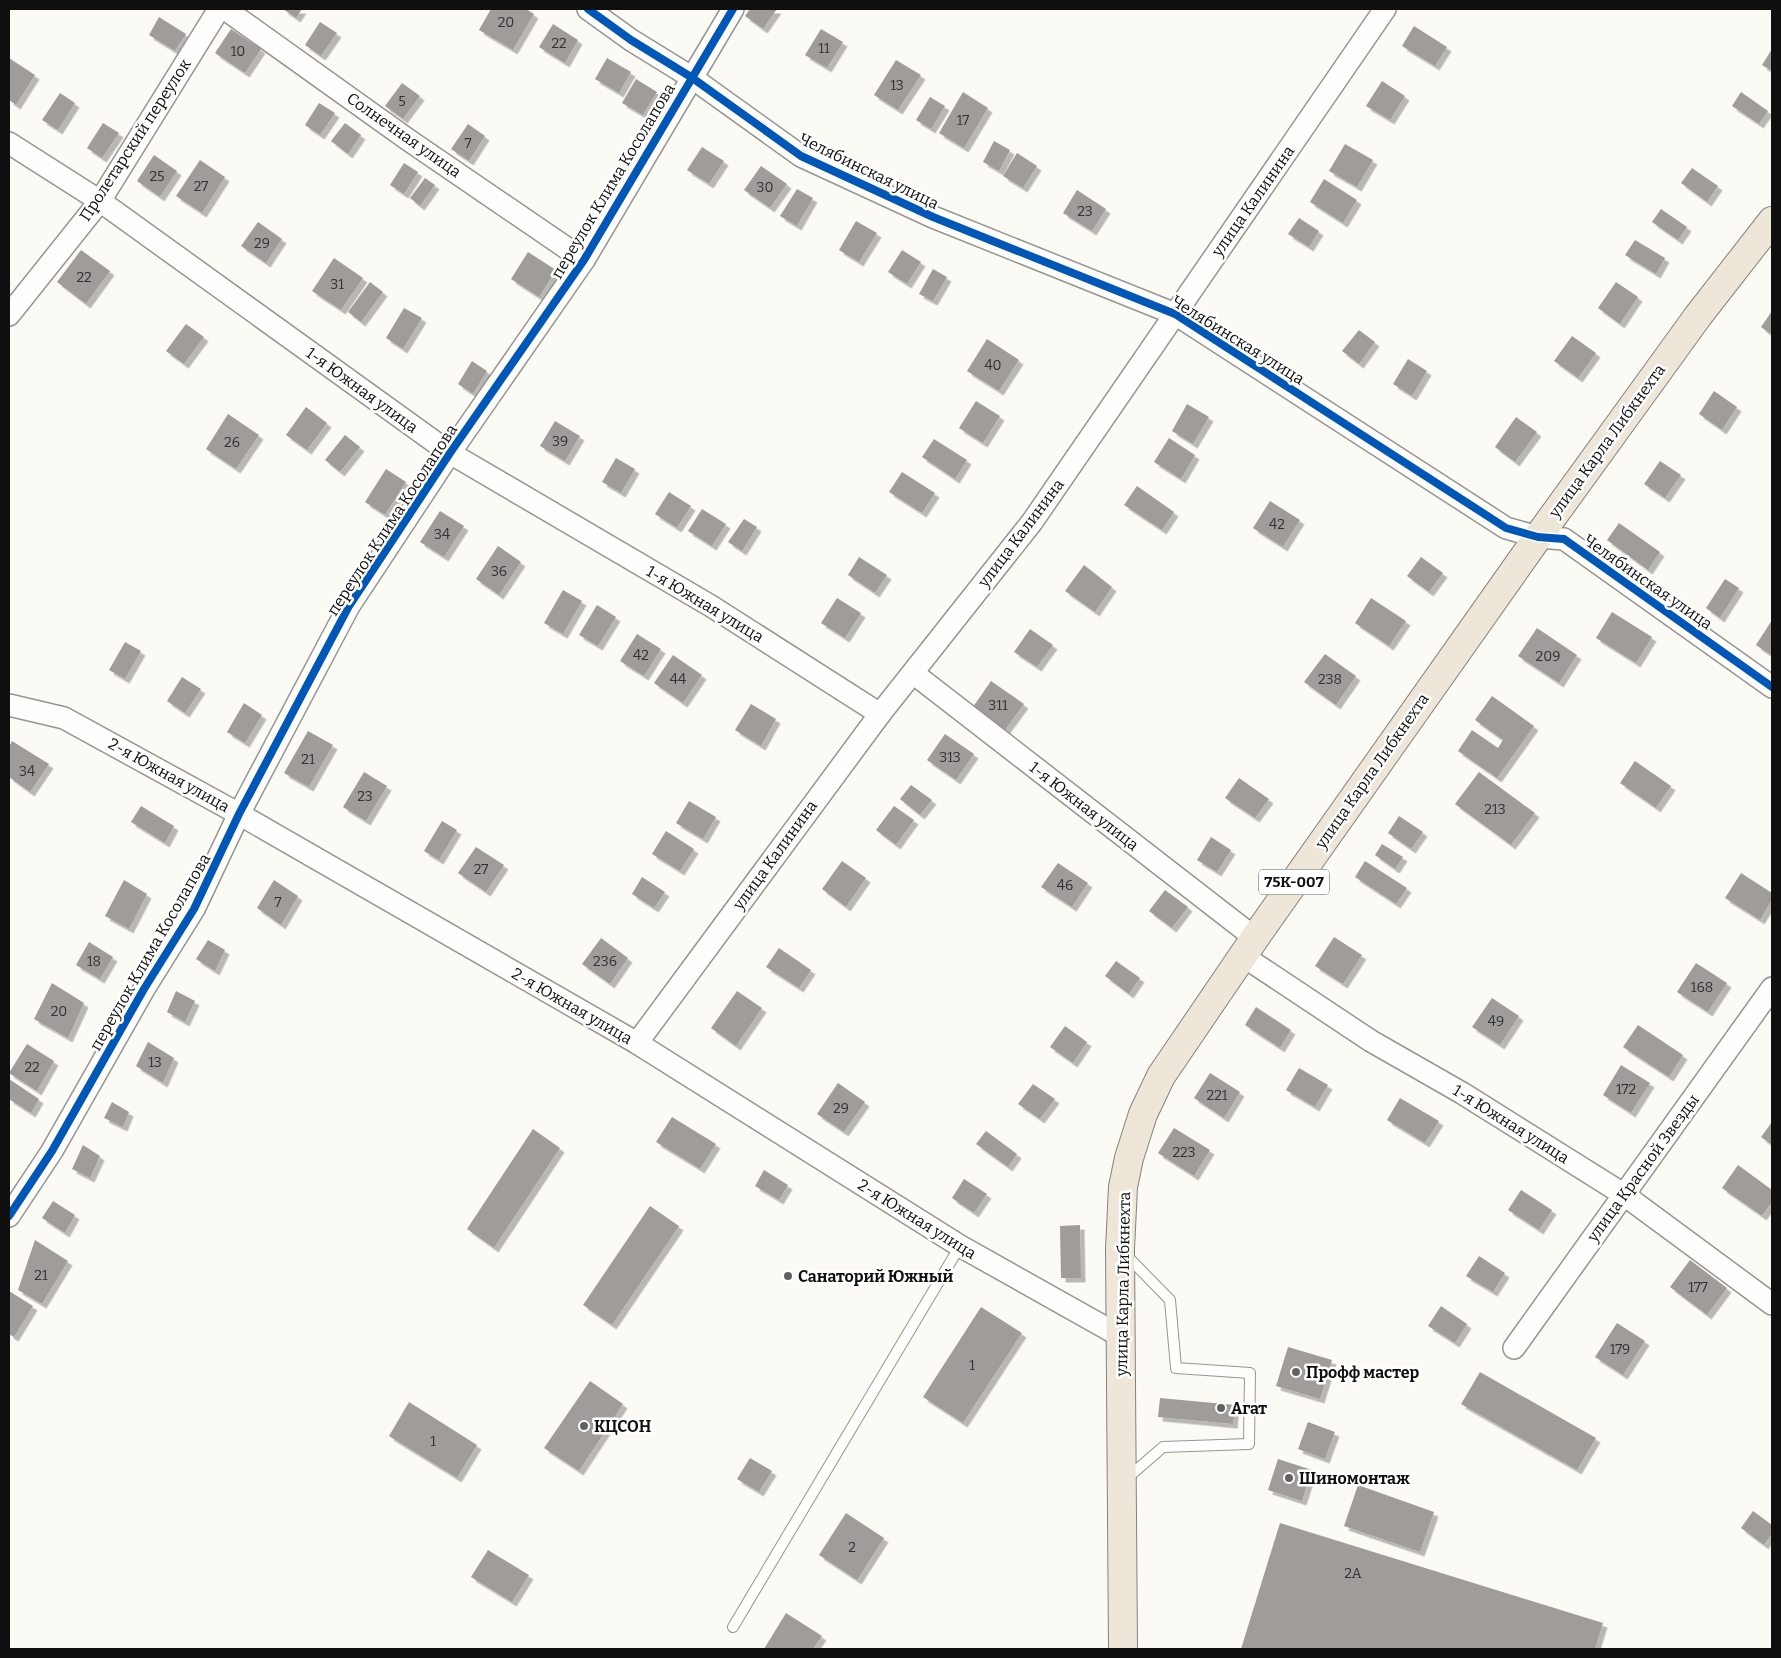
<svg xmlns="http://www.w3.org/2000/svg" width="1781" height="1658" viewBox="0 0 1781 1658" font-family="Bitter,serif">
	<defs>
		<filter id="shadow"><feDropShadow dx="4.5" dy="4.5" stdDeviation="0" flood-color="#0004"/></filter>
	</defs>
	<rect width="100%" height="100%" fill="#fcfaf4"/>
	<!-- building -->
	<g fill="#9f9c99" filter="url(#shadow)">
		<polygon points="283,9 302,9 296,18"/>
		<polygon points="491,9 526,9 534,14 513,50 479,30"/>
		<polygon points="750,9 777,9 763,29 745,16"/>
		<polygon points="159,17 186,34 175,51 149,35"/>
		<polygon points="320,22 337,33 321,56 305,45"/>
		<polygon points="553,24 578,40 565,63 539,47"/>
		<polygon points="1414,26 1447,47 1435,66 1402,46"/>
		<polygon points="231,29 261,49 245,73 215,53"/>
		<polygon points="821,29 843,42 827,68 805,55"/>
		<polygon points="1772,49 1772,71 1762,65"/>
		<polygon points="9,58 35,75 16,105 9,100"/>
		<polygon points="607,58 631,72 619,93 595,79"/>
		<polygon points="896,60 921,75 898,110 874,95"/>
		<polygon points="636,79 657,92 643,115 622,103"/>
		<polygon points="1382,81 1405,96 1390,120 1366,106"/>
		<polygon points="402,83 420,96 403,119 385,106"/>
		<polygon points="963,92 988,108 964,148 939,133"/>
		<polygon points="1741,92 1768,111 1759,124 1732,106"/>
		<polygon points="60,93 75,103 58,130 42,120"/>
		<polygon points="930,97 945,106 931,129 916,120"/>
		<polygon points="319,103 335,113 320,135 305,125"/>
		<polygon points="103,123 119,133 102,158 87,148"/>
		<polygon points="345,123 361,135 348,154 331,141"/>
		<polygon points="468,124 485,136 469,161 451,149"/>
		<polygon points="994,141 1010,150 999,171 983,162"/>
		<polygon points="1345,144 1373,160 1357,187 1329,171"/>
		<polygon points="702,147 724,161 709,184 687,170"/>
		<polygon points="1017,153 1037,166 1023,188 1003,176"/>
		<polygon points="154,155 177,171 160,197 137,181"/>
		<polygon points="200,160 225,177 202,213 176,196"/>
		<polygon points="404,163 418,172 404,194 390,185"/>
		<polygon points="761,166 787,184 770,208 744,190"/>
		<polygon points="1692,168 1718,186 1707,202 1681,183"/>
		<polygon points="425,178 435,185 420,206 410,198"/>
		<polygon points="1324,179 1357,200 1343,223 1310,202"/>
		<polygon points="797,189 813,198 797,226 780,216"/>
		<polygon points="1077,190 1106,209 1092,231 1063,213"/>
		<polygon points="1661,209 1687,227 1678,240 1652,222"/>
		<polygon points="1299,218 1319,231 1309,247 1288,234"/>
		<polygon points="856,221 877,233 859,262 839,250"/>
		<polygon points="258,222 282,239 266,263 241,246"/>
		<polygon points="1635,240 1665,258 1656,274 1625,255"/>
		<polygon points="81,250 110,271 86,304 57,282"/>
		<polygon points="902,250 921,262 907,284 888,272"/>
		<polygon points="528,252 556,270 539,297 511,279"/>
		<polygon points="334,258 363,278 341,310 312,291"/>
		<polygon points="933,269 947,277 933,301 919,294"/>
		<polygon points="370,282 383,292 361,322 348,312"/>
		<polygon points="1616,282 1638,297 1620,324 1598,308"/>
		<polygon points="404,308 422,318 403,349 386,338"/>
		<polygon points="1772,311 1772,335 1761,327"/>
		<polygon points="186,324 204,337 184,364 166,351"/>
		<polygon points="1359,330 1375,342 1359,364 1342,351"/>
		<polygon points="1572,336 1596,353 1578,378 1554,361"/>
		<polygon points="987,339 1019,360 999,391 967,371"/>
		<polygon points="1408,359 1427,371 1412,396 1393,384"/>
		<polygon points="472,361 487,371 473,394 458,384"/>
		<polygon points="1714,391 1737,407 1722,430 1699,414"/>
		<polygon points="976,401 1000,416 983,443 959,428"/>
		<polygon points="1187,404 1209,417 1193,444 1172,431"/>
		<polygon points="306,407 327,423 307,450 286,435"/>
		<polygon points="228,414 259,435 236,469 206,449"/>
		<polygon points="1516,417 1537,432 1515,462 1495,447"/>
		<polygon points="555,421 580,436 565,461 540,446"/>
		<polygon points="345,435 360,447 340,472 325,460"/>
		<polygon points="1169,438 1195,455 1181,479 1154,462"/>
		<polygon points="934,439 967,460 955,479 922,457"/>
		<polygon points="616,458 635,469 621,493 602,482"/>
		<polygon points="1660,461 1681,475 1665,498 1644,484"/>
		<polygon points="386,469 406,482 385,515 365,502"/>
		<polygon points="902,472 935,493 922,513 889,492"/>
		<polygon points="1137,486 1174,512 1162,530 1124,505"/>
		<polygon points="669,492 691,506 677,528 655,514"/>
		<polygon points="1270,501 1300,520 1283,547 1253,528"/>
		<polygon points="702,509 726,524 712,546 688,531"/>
		<polygon points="440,511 464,526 444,557 420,542"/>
		<polygon points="744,519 757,527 742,551 728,542"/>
		<polygon points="1619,523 1660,552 1648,570 1607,540"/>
		<polygon points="498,546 521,562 499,595 476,579"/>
		<polygon points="859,557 887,575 875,593 848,575"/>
		<polygon points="1421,557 1443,573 1429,592 1407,576"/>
		<polygon points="1084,565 1112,587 1095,612 1065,591"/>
		<polygon points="1725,579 1739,588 1720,618 1706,608"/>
		<polygon points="563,590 582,601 563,634 544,623"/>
		<polygon points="837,598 861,613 845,638 821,623"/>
		<polygon points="1371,598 1406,621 1389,646 1355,623"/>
		<polygon points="597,605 616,617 598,646 579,635"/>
		<polygon points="1612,612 1652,637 1636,663 1596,638"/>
		<polygon points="1772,620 1772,654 1771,655 1756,645"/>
		<polygon points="1537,628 1577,655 1559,683 1518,656"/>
		<polygon points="1030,629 1053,645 1037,667 1014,652"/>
		<polygon points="637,634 661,649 644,676 620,661"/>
		<polygon points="125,642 141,651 125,679 109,670"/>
		<polygon points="1325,654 1356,676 1336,705 1304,682"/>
		<polygon points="673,655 702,675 683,703 654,683"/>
		<polygon points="182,677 201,689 185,713 167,701"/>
		<polygon points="991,681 1024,704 1005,730 973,707"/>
		<polygon points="1492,696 1534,726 1497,778 1458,751 1472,730 1498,748 1503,740 1475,720"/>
		<polygon points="244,703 262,715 245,743 227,732"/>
		<polygon points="751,704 776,719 761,746 735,730"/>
		<polygon points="308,731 333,745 309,787 284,773"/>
		<polygon points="945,734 974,754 956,780 927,760"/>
		<polygon points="12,741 49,764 30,792 9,777 9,747"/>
		<polygon points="1635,761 1671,786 1656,808 1620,783"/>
		<polygon points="364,772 387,786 366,821 343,807"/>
		<polygon points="1479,772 1535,813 1511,845 1455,804"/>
		<polygon points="1239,778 1269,799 1255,818 1225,798"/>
		<polygon points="911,785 932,800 920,815 900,799"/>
		<polygon points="689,801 716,817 703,839 676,823"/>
		<polygon points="141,806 174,826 165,843 131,822"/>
		<polygon points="894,806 914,820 896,845 876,830"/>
		<polygon points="1399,816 1423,832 1411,849 1388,833"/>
		<polygon points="442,821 457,830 439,860 424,851"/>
		<polygon points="666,831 694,849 680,871 652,854"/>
		<polygon points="1211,837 1231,850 1217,872 1197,860"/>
		<polygon points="1382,844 1403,857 1395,869 1375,855"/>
		<polygon points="476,847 504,865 486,892 458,873"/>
		<polygon points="842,861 866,878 846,907 822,889"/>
		<polygon points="1365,861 1407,888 1396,904 1355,877"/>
		<polygon points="1058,863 1088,883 1072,907 1041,887"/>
		<polygon points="1741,873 1772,893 1772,900 1760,920 1725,898"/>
		<polygon points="642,877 665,892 654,908 632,894"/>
		<polygon points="124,880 147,894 129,929 105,916"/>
		<polygon points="274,880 298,896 281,925 257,908"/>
		<polygon points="1165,890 1188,907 1172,928 1149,911"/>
		<polygon points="1334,937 1362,955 1343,984 1315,966"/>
		<polygon points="601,938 628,958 610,984 582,964"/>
		<polygon points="208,940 225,950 215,971 196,959"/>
		<polygon points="89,942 113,957 100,979 76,965"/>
		<polygon points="779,948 811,970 799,988 766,967"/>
		<polygon points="1116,961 1140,978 1129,994 1105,976"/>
		<polygon points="1696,963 1727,983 1708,1012 1677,992"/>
		<polygon points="52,983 84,1003 68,1038 34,1019"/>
		<polygon points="176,991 195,1001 185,1022 167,1012"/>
		<polygon points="737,991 762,1008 736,1046 711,1028"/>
		<polygon points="1492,998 1519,1016 1500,1045 1472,1027"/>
		<polygon points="1256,1007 1291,1030 1280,1048 1245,1025"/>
		<polygon points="1638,1025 1683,1055 1669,1077 1623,1047"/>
		<polygon points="1065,1026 1087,1042 1073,1063 1050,1047"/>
		<polygon points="148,1042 174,1058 163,1083 136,1066"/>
		<polygon points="27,1044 54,1061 37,1091 9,1073"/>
		<polygon points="1621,1065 1650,1083 1631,1113 1603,1095"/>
		<polygon points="1299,1068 1328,1085 1315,1107 1286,1090"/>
		<polygon points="1210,1073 1240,1092 1224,1118 1194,1098"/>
		<polygon points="9,1079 39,1099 31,1113 9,1099"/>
		<polygon points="838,1083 865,1102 844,1132 817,1114"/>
		<polygon points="1033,1084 1055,1099 1040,1119 1018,1104"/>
		<polygon points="1400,1098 1439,1121 1425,1143 1387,1120"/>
		<polygon points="112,1102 129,1112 123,1127 104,1118"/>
		<polygon points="672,1117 716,1144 700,1169 656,1142"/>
		<polygon points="1772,1122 1772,1145 1761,1137"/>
		<polygon points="1174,1128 1210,1150 1194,1176 1158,1153"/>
		<polygon points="533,1129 560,1148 494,1248 467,1229"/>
		<polygon points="986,1131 1017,1154 1008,1167 976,1144"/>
		<polygon points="83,1145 100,1156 90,1178 72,1169"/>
		<polygon points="1738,1165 1772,1190 1772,1202 1762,1216 1722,1188"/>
		<polygon points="764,1170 788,1185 779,1200 755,1186"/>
		<polygon points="964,1179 987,1194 974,1213 952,1198"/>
		<polygon points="1521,1190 1552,1210 1539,1230 1508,1210"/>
		<polygon points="53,1201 75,1215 65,1233 42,1218"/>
		<polygon points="650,1206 679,1226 612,1325 583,1305"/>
		<polygon points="1080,1225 1081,1278 1061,1278 1060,1226"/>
		<polygon points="35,1240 68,1261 42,1304 18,1290"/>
		<polygon points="1479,1256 1505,1273 1493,1292 1466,1276"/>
		<polygon points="1690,1260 1727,1288 1707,1315 1670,1287"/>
		<polygon points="9,1291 33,1306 14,1337 9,1334"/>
		<polygon points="1441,1306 1467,1324 1455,1343 1428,1326"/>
		<polygon points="981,1307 1022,1333 963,1423 923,1397"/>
		<polygon points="1617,1323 1645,1341 1623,1375 1595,1357"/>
		<polygon points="1288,1347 1332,1360 1320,1399 1276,1386"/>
		<polygon points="1480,1372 1596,1438 1577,1470 1461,1404"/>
		<polygon points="590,1381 623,1404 579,1471 544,1448"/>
		<polygon points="1160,1398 1235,1405 1233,1424 1158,1417"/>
		<polygon points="409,1402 477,1445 457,1478 389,1436"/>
		<polygon points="1308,1422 1335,1432 1325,1459 1298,1449"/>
		<polygon points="750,1458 772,1471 759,1492 737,1479"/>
		<polygon points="1278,1459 1312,1470 1302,1501 1268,1490"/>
		<polygon points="1358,1485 1434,1512 1420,1552 1344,1526"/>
		<polygon points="1753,1511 1772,1525 1772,1533 1764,1545 1741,1528"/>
		<polygon points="846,1513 884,1538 857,1580 819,1555"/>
		<polygon points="1280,1523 1603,1623 1595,1649 1241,1649"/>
		<polygon points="488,1550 529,1575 512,1602 471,1577"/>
		<polygon points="786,1613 822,1636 813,1649 764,1649"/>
	</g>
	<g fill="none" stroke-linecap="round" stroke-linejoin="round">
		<defs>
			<g id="lane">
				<polyline points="1125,1254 1170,1300 1176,1368 1250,1373 1249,1444 1163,1447 1125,1480"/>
				<polyline points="733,1627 960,1246"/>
			</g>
			<g id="street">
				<polyline points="225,9 407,139 584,260"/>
				<polyline points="588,9 631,40 691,77 801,156 933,217 1175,314 1506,528 1538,537 1564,539 1772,687"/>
				<polyline points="9,143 100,201 450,453 711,606 880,714"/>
				<polyline points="9,315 100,201 219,9"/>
				<polyline points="913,673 1255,938"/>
				<polyline points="9,705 64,718 239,814 637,1043 960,1246 1122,1337"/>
				<polyline points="1243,956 1371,1041 1462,1093 1623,1194 1772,1304"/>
				<polyline points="637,1043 880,714 1032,522 1385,9"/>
				<polyline points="9,1216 52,1151 144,989 194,909 239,814 349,606 450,453 584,260 733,9"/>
				<polyline points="1514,1348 1772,988"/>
			</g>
			<polyline id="primary" points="1123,1649 1120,1249 1123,1187 1129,1158 1143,1114 1161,1076 1259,932 1538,537 1698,316 1772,221"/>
		</defs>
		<!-- lane casing -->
		<use href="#lane" stroke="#969592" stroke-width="12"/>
		<!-- street casing -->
		<use href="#street" stroke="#969592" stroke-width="24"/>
		<!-- primary casing -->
		<use href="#primary" stroke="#83827f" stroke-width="30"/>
		<!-- lane -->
		<use href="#lane" stroke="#fffefd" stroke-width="10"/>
		<!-- street -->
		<use href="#street" stroke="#fffefd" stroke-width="21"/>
		<!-- primary -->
		<use href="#primary" stroke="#eee6d9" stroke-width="28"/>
		<defs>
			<g id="cycleway">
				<polyline points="588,9 631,40 691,77 801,156 933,217 1175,314 1506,528 1538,537 1564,539 1772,687"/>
				<polyline points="9,1216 52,1151 144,989 194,909 239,814 349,606 450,453 584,260 733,9"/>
			</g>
		</defs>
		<!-- cycleway casing -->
		<use href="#cycleway" stroke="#fff" stroke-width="11"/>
		<!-- cycleway -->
		<use href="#cycleway" stroke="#0057b8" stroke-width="8"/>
	</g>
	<!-- markers -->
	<g fill="#62615f" stroke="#fff" stroke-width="2">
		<circle cx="788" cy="1276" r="5"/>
		<circle cx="1296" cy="1372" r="5"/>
		<circle cx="1221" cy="1408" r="5"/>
		<circle cx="584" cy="1426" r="5"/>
		<circle cx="1289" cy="1478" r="5"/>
	</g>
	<g text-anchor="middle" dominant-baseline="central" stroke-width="5" stroke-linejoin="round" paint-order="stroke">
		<!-- number labels -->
		<g font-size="14" fill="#333232">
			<text x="506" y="22">20</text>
			<text x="559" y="43">22</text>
			<text x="824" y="48">11</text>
			<text x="238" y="51">10</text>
			<text x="897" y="85">13</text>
			<text x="402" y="101">5</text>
			<text x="963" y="120">17</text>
			<text x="468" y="143">7</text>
			<text x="157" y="176">25</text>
			<text x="201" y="186">27</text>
			<text x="765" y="187">30</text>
			<text x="1085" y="211">23</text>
			<text x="262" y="243">29</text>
			<text x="84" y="277">22</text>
			<text x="337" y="284">31</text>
			<text x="993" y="365">40</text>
			<text x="560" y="441">39</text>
			<text x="232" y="442">26</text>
			<text x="1277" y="524">42</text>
			<text x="442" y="534">34</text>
			<text x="499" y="571">36</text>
			<text x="641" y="655">42</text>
			<text x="1548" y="656">209</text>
			<text x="678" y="679">44</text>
			<text x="1330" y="679">238</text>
			<text x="998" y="705">311</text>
			<text x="950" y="757">313</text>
			<text x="308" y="759">21</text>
			<text x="27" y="771">34</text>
			<text x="365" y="796">23</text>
			<text x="1495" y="809">213</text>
			<text x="481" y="869">27</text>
			<text x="1065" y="885">46</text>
			<text x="278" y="902">7</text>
			<text x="94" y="961">18</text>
			<text x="605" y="961">236</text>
			<text x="1702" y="987">168</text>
			<text x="59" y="1011">20</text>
			<text x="1496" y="1021">49</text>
			<text x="155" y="1062">13</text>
			<text x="32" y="1067">22</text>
			<text x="1626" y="1089">172</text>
			<text x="1217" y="1095">221</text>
			<text x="841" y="1108">29</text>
			<text x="1184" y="1152">223</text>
			<text x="41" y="1275">21</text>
			<text x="1698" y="1287">177</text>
			<text x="1620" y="1349">179</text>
			<text x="972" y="1365">1</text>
			<text x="433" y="1441">1</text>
			<text x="852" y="1547">2</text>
			<text x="1353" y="1573">2А</text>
		</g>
		<!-- shield labels -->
		<rect fill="#fff" stroke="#575757" stroke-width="1" x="1259" y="869.5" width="70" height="25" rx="4"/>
		<g font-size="15" font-weight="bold" fill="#0f0f0f">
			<text x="1294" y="882">75К-007</text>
		</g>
		<!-- street labels -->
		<g font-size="16" fill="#0f0f0f" stroke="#fff">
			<text transform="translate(404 135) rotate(35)">Солнечная улица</text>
			<text transform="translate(135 140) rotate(-57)">Пролетарский переулок</text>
			<text transform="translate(869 171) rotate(26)">Челябинская улица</text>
			<text transform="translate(613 181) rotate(-59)">переулок Клима Косолапова</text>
			<text transform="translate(1253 201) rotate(-55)">улица Калинина</text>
			<text transform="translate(1238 340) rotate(32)">Челябинская улица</text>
			<text transform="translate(362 390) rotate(36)">1-я Южная улица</text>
			<text transform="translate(1607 441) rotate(-54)">улица Карла Либкнехта</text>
			<text transform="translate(392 520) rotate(-57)">переулок Клима Косолапова</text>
			<text transform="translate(1021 533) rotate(-53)">улица Калинина</text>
			<text transform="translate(1648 582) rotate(35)">Челябинская улица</text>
			<text transform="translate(705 604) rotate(31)">1-я Южная улица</text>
			<text transform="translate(1372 771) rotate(-55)">улица Карла Либкнехта</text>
			<text transform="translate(169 775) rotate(29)">2-я Южная улица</text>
			<text transform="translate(1084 806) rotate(38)">1-я Южная улица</text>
			<text transform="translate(775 855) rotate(-54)">улица Калинина</text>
			<text transform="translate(150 952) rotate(-60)">переулок Клима Косолапова</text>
			<text transform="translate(572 1006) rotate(30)">2-я Южная улица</text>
			<text transform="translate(1511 1124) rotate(32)">1-я Южная улица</text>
			<text transform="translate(1643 1168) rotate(-54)">улица Красной Звезды</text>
			<text transform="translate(917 1219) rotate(32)">2-я Южная улица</text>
			<text transform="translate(1123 1284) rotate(-89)">улица Карла Либкнехта</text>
		</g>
		<!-- poi labels -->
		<g font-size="16" font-weight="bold" fill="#0f0f0f" stroke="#fff" text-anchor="start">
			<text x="798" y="1276">Санаторий Южный</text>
			<text x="1306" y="1372">Профф мастер</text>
			<text x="1231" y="1408">Агат</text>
			<text x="594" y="1426">КЦСОН</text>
			<text x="1299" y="1478">Шиномонтаж</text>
		</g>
	</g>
	<!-- border -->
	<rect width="1781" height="1658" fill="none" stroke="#0f0f0f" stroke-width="20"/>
</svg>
